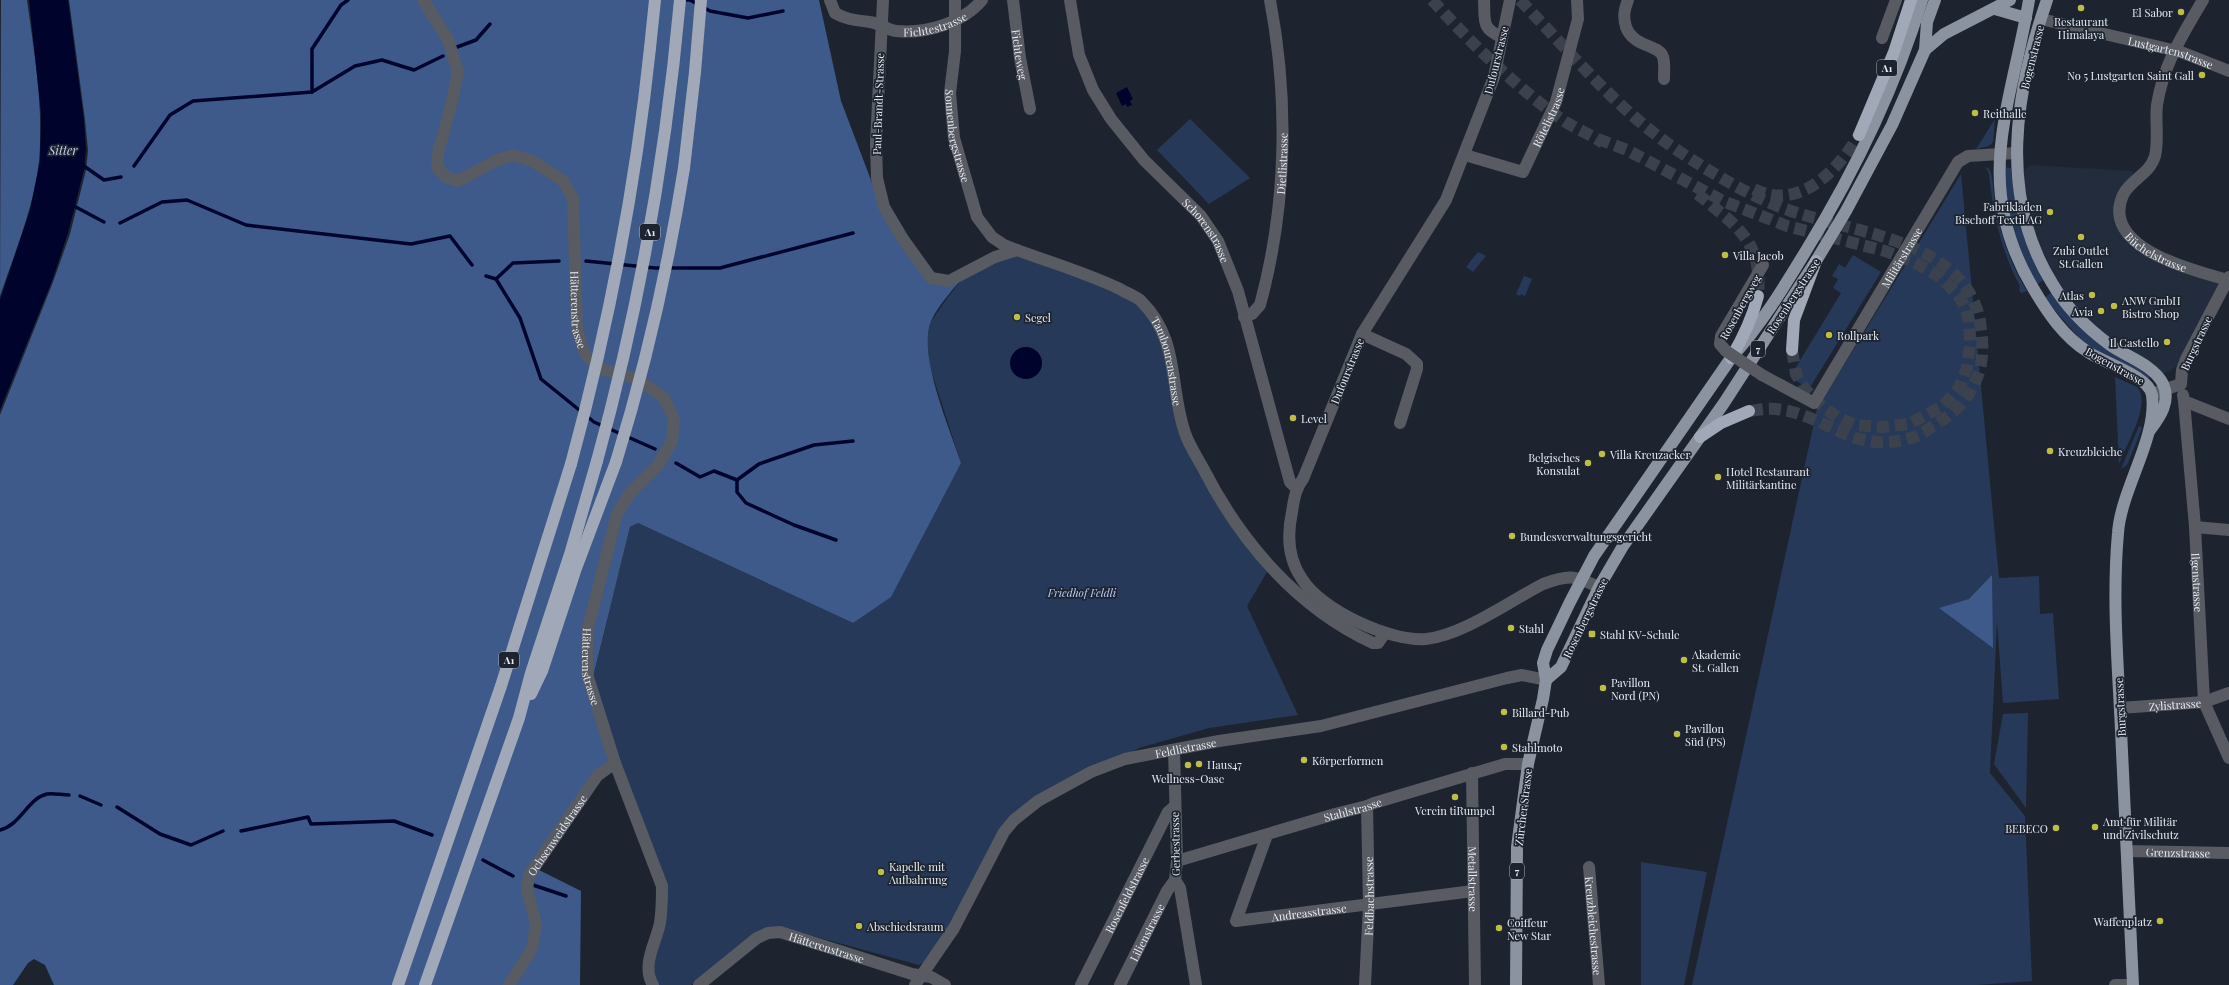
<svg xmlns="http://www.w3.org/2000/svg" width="2229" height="985" viewBox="0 0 2229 985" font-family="'Playfair Display',serif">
	<rect width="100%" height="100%" fill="#1d242f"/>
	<!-- built -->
	<polygon fill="#222c3d" points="2029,165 2133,171 2121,217 2144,248 2228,280 2186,359 2170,371 2157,376 2097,335 2040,262 2017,178"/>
	<!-- green -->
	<g fill="#263959">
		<polygon points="1190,119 1250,178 1209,204 1157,150"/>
		<polygon points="1995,119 1993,142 1989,146 1976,149"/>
		<path d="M1986 167C1992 169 1992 179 1993 185 1996 222 2007 259 2027 291L2021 293 2019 290 2020 286C2001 251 1993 213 1989 174Z"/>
		<path d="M2003 167 2011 168C2015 209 2024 244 2044 280L2036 285 2021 253 2009 217Z"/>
		<polygon points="1961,174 1999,578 2039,576 2040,614 2053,613 2059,699 2003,703 1997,622 1990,773 2025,816 2032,981 1977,985 1692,985 1817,409"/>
		<polygon points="1017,250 1109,284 1157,319 1185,433 1270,567 1247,606 1298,715 1209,728 1139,748 1014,820 938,954 919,965 780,927 759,931 691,985 656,985 653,966 666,917 593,677 630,527 638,523 853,623 961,463 930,367 927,338 930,323 948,297 968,272"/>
		<polygon points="1478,252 1486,256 1473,272 1466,267"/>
		<polygon points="1853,255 1881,272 1809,389 1790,377 1841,293 1833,288 1838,279 1832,276 1839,264 1845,268"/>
		<polygon points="1524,276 1532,279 1525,296 1521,294 1520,296 1516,294"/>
		<polygon points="2052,292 2115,355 2151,376 2149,378 2117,364 2081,340 2044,298"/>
		<path d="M2115 377 2137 387C2152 403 2126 445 2119 464Z"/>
		<polygon points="2139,426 2142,427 2141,431 2127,465 2121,469"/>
		<polygon points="2028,713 2026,808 1994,764 2003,714"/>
		<polygon points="1641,862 1707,872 1684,985 1641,985"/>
	</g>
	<!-- forest -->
	<g fill="#3e5a8a">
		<path d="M1 0H27C34 52 44 108 39 161 34 207 15 252 0 296Z"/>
		<path d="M69 0H819L841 101 877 196 931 278 968 272C956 286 936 307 930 324 919 358 950 429 961 463L891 597 853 623 638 523 630 527 593 677 617 754 535 868 581 891 580 985H54L45 965 34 959 28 963 13 985H0V415L53 282 70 234 86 170 88 150 85 120Z"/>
		<polygon points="1992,575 1993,648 1939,608 1969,599"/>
	</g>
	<!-- water -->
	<g fill="#00042c">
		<polygon points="29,0 68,0 84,120 86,150 84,170 68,233 52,281 0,410 0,300 30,210 40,161 41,113"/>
		<polygon points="1127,87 1133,99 1130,101 1132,105 1127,107 1126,104 1122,106 1116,93"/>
		<circle cx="1026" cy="363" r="16"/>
	</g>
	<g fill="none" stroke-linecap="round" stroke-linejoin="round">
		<!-- stream -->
		<g stroke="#00042c" stroke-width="3.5">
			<polyline points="682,0 690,0 710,11 748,18 783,11"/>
			<polyline points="457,47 476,40 490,24"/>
			<polyline points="312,92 312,49 341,5 348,0"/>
			<polyline points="81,164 104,180 121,177"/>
			<polyline points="134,166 170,115 193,101 312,92 355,66 382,60 414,70 443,56"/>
			<polyline points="72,205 104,222"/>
			<polyline points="120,223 162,202 187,200 246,225 411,244 450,236 472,265"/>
			<polyline points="586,261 655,268 720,268 853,233"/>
			<polyline points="486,276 496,279 520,318 541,379 594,422 655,449"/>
			<polyline points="496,279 513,263 559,261"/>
			<polyline points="676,463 700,477 714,471 737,480 737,492 746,503 794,525 836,540"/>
			<polyline points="737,480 759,464 814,445 853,441"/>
			<polyline points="80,796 101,805"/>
			<polyline points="117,807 160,834 191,845 223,831"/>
			<path d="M0 830C21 825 28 798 47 794 53 793 62 795 69 795"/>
			<polyline points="241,831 308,817 311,824 394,821 432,835"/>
			<polyline points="483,860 513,876"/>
			<polyline points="533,885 566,896"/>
		</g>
		<!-- highway-tunnel -->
		<g stroke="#3b424d" stroke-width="12" stroke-dasharray="12 6" stroke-linecap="butt">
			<path d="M1432 0C1471 43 1514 85 1561 119 1574 128 1590 134 1603 143"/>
			<path d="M1520 0C1571 53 1618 111 1680 152 1715 175 1751 197 1791 211 1858 234 1972 241 1981 329 1983 342 1983 355 1980 369 1972 396 1957 412 1933 426 1927 430 1920 435 1914 437 1853 457 1828 414 1776 409 1767 408 1758 410 1749 411"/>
			<polyline points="1598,139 1627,150 1723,201 1787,226 1885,251 1914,262 1940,277 1958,295 1966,309 1969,321 1970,344 1967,368 1960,386 1943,406 1909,424 1882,427 1855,425 1837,417 1822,406 1804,388 1796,374 1792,350"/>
			<path d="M1754 189C1799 212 1838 170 1859 135"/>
			<path d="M1697 194C1705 199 1713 207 1721 213 1751 238 1761 256 1758 296"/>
		</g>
		<!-- minor -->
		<g stroke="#585b61" stroke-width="12">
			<path id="s1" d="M423 0 448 39 458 72 451 106 438 153 437 167 446 177 458 181 497 160 513 155 532 161 556 176 563 181 573 198 577 329 585 354 601 369 638 379 664 398 674 419 672 441 658 465 630 493 617 514 588 628 587 650V674L615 763 662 886C662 898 662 910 660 923 656 943 641 965 653 985"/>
			<path id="s2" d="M830 0 835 13C847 20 856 20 870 22 879 23 887 30 896 31 926 34 963 23 982 0"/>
			<polyline points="883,0 876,144 877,178 884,207 903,239 931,278 949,281 995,257 1017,250"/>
			<path id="s3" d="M955 0V51L950 93 954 138 977 217 992 237 1004 245C1042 260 1082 271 1120 289 1126 293 1136 296 1141 301 1180 339 1169 387 1185 433 1189 445 1197 457 1203 468 1240 541 1297 608 1373 643H1378L1385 633"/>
			<path id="s4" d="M1013 0 1020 58 1030 109"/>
			<path id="s5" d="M1070 0 1079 55 1093 90 1111 119 1144 160 1201 216 1218 241 1238 291 1290 482 1296 488"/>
			<path d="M1484 0C1485 20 1481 29 1502 37"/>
			<path d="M1510 0 1494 77 1446 200 1362 334 1303 479C1295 489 1294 500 1292 512 1287 535 1288 559 1302 579 1321 610 1390 642 1426 639 1463 635 1510 601 1543 584 1570 574 1574 576 1599 587"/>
			<path d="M1628 0C1624 10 1623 17 1626 27 1634 48 1659 44 1663 57 1665 63 1664 72 1664 79"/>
			<path id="s6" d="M2203 0C2183 34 2163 65 2157 105 2155 121 2159 140 2155 156 2150 174 2131 179 2123 195 2099 248 2195 271 2228 280"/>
			<path id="s7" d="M2041 19 2181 52 2229 71"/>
			<polyline points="1882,38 1896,0"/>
			<path id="s8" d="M1465 155 1523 172 1556 102 1578 19 1577 0"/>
			<path id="s9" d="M1244 317 1252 314 1260 305C1287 206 1289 100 1270 0"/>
			<polyline points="1362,334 1406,354 1417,364 1417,369 1400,423"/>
			<polyline points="1726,351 1720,344 1721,336 1763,265"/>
			<path id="s10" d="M1762 375 1814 403 1958 162 1968 156 2016 153"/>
			<polyline points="2152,394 2181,384 2182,370 2186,359 2229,277"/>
			<polyline points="2183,395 2184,401 2229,419"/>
			<path id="s11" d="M2184 401 2195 527 2204 702 2229 758"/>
			<polyline points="2195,527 2229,530"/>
			<path id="s12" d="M2120 708 2204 702 2229 693"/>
			<polyline points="1174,750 1177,861 1175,880 1180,888 1196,985"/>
			<path id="s13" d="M1472 773 1475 985"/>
			<path id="s14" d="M1267 835 1236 921 1473 891"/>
			<path id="s15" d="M2127 851 2229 853"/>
			<path id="s16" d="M1177 861 1335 814 1367 806 1374 803 1505 764H1528"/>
			<path id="s17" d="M1589 867 1599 985"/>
			<path id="s18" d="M509 985 532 949 536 924 527 890 529 875 597 776 615 763"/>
			<path id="s19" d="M699 985 757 938 768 933 780 932 912 974 931 977 945 985"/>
			<path id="s20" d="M915 985 954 928 1004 832 1014 820 1038 801 1091 772 1125 759 1219 741 1321 726 1507 678 1522 675 1546 680"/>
			<path id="s21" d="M1081 985 1168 812 1175 806"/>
			<path id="s22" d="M1120 985 1167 891 1175 880"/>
			<path id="s23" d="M1365 985 1369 905 1367 806"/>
			<polyline points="2115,985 2125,985"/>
		</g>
		<!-- major -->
		<g stroke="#8c93a0" stroke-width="12">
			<path d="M2029 0C2011 107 1971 184 2033 288 2047 312 2064 337 2088 352 2104 363 2149 376 2152 395 2158 437 2121 489 2118 533 2112 599 2118 665 2121 730 2125 815 2129 900 2133 985"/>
			<path d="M2047 0C2015 92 1998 196 2052 283 2066 307 2087 328 2110 345 2125 356 2154 365 2163 384 2171 401 2160 417 2150 430"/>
			<polyline points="1995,9 2026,18"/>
			<polyline points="1925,50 1944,34 2010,0"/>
			<polyline points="1546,680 1561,667 1599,587 1623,546 1724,403 1816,261 1846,211 1892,125 1925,50 1927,22 1935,0"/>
			<path d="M1516 985 1517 847 1528 764 1543 699 1546 680 1543 663 1547 650 1570 602 1594 556 1731 358C1761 325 1784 287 1807 249 1855 171 1895 88 1922 0"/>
		</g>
		<!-- highway -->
		<g stroke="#a1a9b8" stroke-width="12">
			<polyline points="650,48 655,0"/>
			<polyline points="1859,135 1894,52 1911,0"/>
			<polyline points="684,168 695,72 701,0"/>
			<polyline points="1792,350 1794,320 1816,261"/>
			<path d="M1731 358C1743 338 1752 319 1758 296"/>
			<polyline points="1700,437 1721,423 1749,411"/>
			<polyline points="531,694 542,671 575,571 616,462"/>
			<polyline points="398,985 501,686 571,464"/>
			<polyline points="425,985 519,718 531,673 571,551 597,461"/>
		</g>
		<!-- minor-bridge -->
		<polyline stroke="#585b61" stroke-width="12" points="1726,351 1762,375"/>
		<!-- highway-bridge -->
		<g stroke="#a1a9b8" stroke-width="12">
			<path d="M597 461C639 309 666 156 680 0"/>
			<path d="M616 462C646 365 668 268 684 168"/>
			<path d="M571 464C609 324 635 192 650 48"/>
		</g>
	</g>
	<!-- markers -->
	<g fill="#bcbf44" stroke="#1d242f" stroke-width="1.5">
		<circle cx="2081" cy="8" r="4"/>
		<circle cx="2181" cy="12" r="4"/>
		<circle cx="2202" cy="75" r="4"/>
		<circle cx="1975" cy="113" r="4"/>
		<circle cx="2050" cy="212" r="4"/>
		<circle cx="2081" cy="237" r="4"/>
		<circle cx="1725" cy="255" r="4"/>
		<circle cx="2092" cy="295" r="4"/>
		<circle cx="2114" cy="306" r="4"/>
		<circle cx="2101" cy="311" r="4"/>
		<circle cx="1017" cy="317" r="4"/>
		<circle cx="1829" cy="335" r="4"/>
		<circle cx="2167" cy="342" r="4"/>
		<circle cx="1293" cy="418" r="4"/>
		<circle cx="2050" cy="451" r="4"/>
		<circle cx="1602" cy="454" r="4"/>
		<circle cx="1588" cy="463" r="4"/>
		<circle cx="1718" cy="477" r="4"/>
		<circle cx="1512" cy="536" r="4"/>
		<circle cx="1511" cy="628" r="4"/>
		<rect x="1588" y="630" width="8" height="8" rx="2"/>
		<circle cx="1684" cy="660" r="4"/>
		<circle cx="1603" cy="688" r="4"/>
		<circle cx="1504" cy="712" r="4"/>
		<circle cx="1677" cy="734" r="4"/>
		<circle cx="1504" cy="747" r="4"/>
		<circle cx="1304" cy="760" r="4"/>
		<circle cx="1199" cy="764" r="4"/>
		<circle cx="1188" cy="765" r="4"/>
		<circle cx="1455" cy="797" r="4"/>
		<circle cx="2095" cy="827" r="4"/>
		<circle cx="2056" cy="828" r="4"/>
		<circle cx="881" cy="872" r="4"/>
		<circle cx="2160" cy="921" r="4"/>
		<circle cx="859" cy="926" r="4"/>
		<circle cx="1499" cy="928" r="4"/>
	</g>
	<g text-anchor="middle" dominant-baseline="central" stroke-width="3.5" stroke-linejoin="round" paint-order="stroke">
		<!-- shield labels -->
		<g fill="#1d242f" stroke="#aab0b9" stroke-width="1">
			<rect x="1877" y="60" width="20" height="16" rx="3"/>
			<rect x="640" y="224" width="20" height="16" rx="3"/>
			<rect x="1751" y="341" width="14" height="16" rx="3"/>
			<rect x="499" y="652" width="20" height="16" rx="3"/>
			<rect x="1510" y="863" width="14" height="16" rx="3"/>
		</g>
		<g font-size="10" font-weight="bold" fill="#e7ecf4">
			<text x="1887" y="68">A1</text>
			<text x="650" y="232">A1</text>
			<text x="1758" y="349">7</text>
			<text x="509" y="660">A1</text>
			<text x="1517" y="871">7</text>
		</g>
		<!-- poi labels -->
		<g font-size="11" fill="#e7ecf4" stroke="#1d242f" text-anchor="start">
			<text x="2173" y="12" text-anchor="end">El Sabor</text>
			<text x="2081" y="21" text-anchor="middle">Restaurant<tspan x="2081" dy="13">Himalaya</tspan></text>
			<text x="2194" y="75" text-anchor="end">No 5 Lustgarten Saint Gall</text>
			<text x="1983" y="113">Reithalle</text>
			<text x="2042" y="206" text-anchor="end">Fabrikladen<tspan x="2042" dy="13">Bischoff Textil AG</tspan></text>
			<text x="2081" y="250" text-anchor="middle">Zubi Outlet<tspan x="2081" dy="13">St.Gallen</tspan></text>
			<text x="1733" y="255">Villa Jacob</text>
			<text x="2084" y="295" text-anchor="end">Atlas</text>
			<text x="2122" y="300">ANW GmbH<tspan x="2122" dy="13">Bistro Shop</tspan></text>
			<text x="2093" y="311" text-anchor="end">Avia</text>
			<text x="1025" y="317">Segel</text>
			<text x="1837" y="335">Rollpark</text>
			<text x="2159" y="342" text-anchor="end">Il Castello</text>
			<text x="1301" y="418">Level</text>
			<text x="2058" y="451">Kreuzbleiche</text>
			<text x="1610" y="454">Villa Kreuzacker</text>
			<text x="1580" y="457" text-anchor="end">Belgisches<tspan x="1580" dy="13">Konsulat</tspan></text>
			<text x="1726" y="471">Hotel Restaurant<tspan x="1726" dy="13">Militärkantine</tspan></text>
			<text x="1520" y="536">Bundesverwaltungsgericht</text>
			<text x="1519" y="628">Stahl</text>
			<text x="1600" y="634">Stahl KV-Schule</text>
			<text x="1692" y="654">Akademie<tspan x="1692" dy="13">St. Gallen</tspan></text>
			<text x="1611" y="682">Pavillon<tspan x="1611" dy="13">Nord (PN)</tspan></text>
			<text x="1512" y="712">Billard-Pub</text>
			<text x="1685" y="728">Pavillon<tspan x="1685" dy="13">Süd (PS)</tspan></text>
			<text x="1512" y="747">Stahlmoto</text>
			<text x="1312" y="760">Körperformen</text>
			<text x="1207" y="764">Haus47</text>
			<text x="1188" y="778" text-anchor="middle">Wellness-Oase</text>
			<text x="1455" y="810" text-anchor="middle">Verein tiRumpel</text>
			<text x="2103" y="821">Amt für Militär<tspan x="2103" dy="13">und Zivilschutz</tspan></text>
			<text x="2048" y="828" text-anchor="end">BEBECO</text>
			<text x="889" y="866">Kapelle mit<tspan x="889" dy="13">Aufbahrung</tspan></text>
			<text x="2152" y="921" text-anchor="end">Waffenplatz</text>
			<text x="1507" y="922">Coiffeur<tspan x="1507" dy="13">New Star</tspan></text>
			<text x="867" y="926">Abschiedsraum</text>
		</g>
		<!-- street labels -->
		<g font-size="11" fill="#e7ecf4" stroke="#1d242f">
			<text stroke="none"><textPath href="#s2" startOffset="118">Fichtestrasse</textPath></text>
			<text stroke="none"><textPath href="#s7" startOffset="134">Lustgartenstrasse</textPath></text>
			<text stroke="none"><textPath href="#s4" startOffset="55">Fichteweg</textPath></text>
			<text transform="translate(2032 57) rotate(-76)">Bogenstrasse</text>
			<text transform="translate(1496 60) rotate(-76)">Dufourstrasse</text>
			<text transform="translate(878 104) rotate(-88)">Paul-Brandt-Strasse</text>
			<text stroke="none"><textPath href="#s8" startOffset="121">Rötelistrasse</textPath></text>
			<text stroke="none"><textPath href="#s3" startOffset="137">Sonnenbergstrasse</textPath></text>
			<text stroke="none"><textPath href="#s9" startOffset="164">Dietlistrasse</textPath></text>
			<text stroke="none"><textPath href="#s5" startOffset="275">Schorenstrasse</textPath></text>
			<text stroke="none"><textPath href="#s6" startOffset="293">Büchelstrasse</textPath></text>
			<text stroke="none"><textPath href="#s10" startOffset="229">Militärstrasse</textPath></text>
			<text transform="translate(1793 296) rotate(-57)">Rosenbergstrasse</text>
			<text transform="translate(1740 307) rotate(-61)">Rosenbergweg</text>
			<text stroke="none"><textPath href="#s1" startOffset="454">Hätterenstrasse</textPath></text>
			<text transform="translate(2196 343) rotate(-65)">Burgstrasse</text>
			<text stroke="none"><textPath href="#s3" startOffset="476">Tambourenstrasse</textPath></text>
			<text transform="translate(2115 366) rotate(29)">Bogenstrasse</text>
			<text transform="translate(1347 371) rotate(-68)">Dufourstrasse</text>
			<text stroke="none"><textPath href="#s11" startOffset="182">Ilgenstrasse</textPath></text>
			<text transform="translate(1585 618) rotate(-64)">Rosenbergstrasse</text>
			<text stroke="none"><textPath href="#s1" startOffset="886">Hätterenstrasse</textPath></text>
			<text stroke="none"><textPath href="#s12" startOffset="55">Zylistrasse</textPath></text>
			<text transform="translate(2120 707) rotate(-93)">Burgstrasse</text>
			<text stroke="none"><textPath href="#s20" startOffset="382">Feldlistrasse</textPath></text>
			<text transform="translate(1523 807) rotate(-83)">Zürcher Strasse</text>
			<text stroke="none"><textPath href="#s16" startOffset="183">Stahlstrasse</textPath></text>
			<text stroke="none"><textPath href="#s18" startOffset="167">Ochsenweidstrasse</textPath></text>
			<text transform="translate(1175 844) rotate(-91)">Gerbestrasse</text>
			<text stroke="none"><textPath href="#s15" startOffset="51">Grenzstrasse</textPath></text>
			<text stroke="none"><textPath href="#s13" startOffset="106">Metallstrasse</textPath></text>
			<text stroke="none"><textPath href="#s21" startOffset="101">Rosenfeldstrasse</textPath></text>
			<text stroke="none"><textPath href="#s23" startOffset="89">Feldbachstrasse</textPath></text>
			<text stroke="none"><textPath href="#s14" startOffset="165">Andreasstrasse</textPath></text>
			<text stroke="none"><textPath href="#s17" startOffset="59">Kreuzbleichestrasse</textPath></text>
			<text stroke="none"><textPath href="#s22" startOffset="59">Lilienstrasse</textPath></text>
			<text stroke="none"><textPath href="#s19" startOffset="148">Hätterenstrasse</textPath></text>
		</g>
		<!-- park labels -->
		<g font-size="11" font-style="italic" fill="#b6d0fd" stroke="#1d242f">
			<text x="1082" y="592">Friedhof Feldli</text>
		</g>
		<!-- water labels -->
		<g font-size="12" font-style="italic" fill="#c1d2f0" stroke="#1d242f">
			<text x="63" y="150">Sitter</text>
		</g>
	</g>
</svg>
